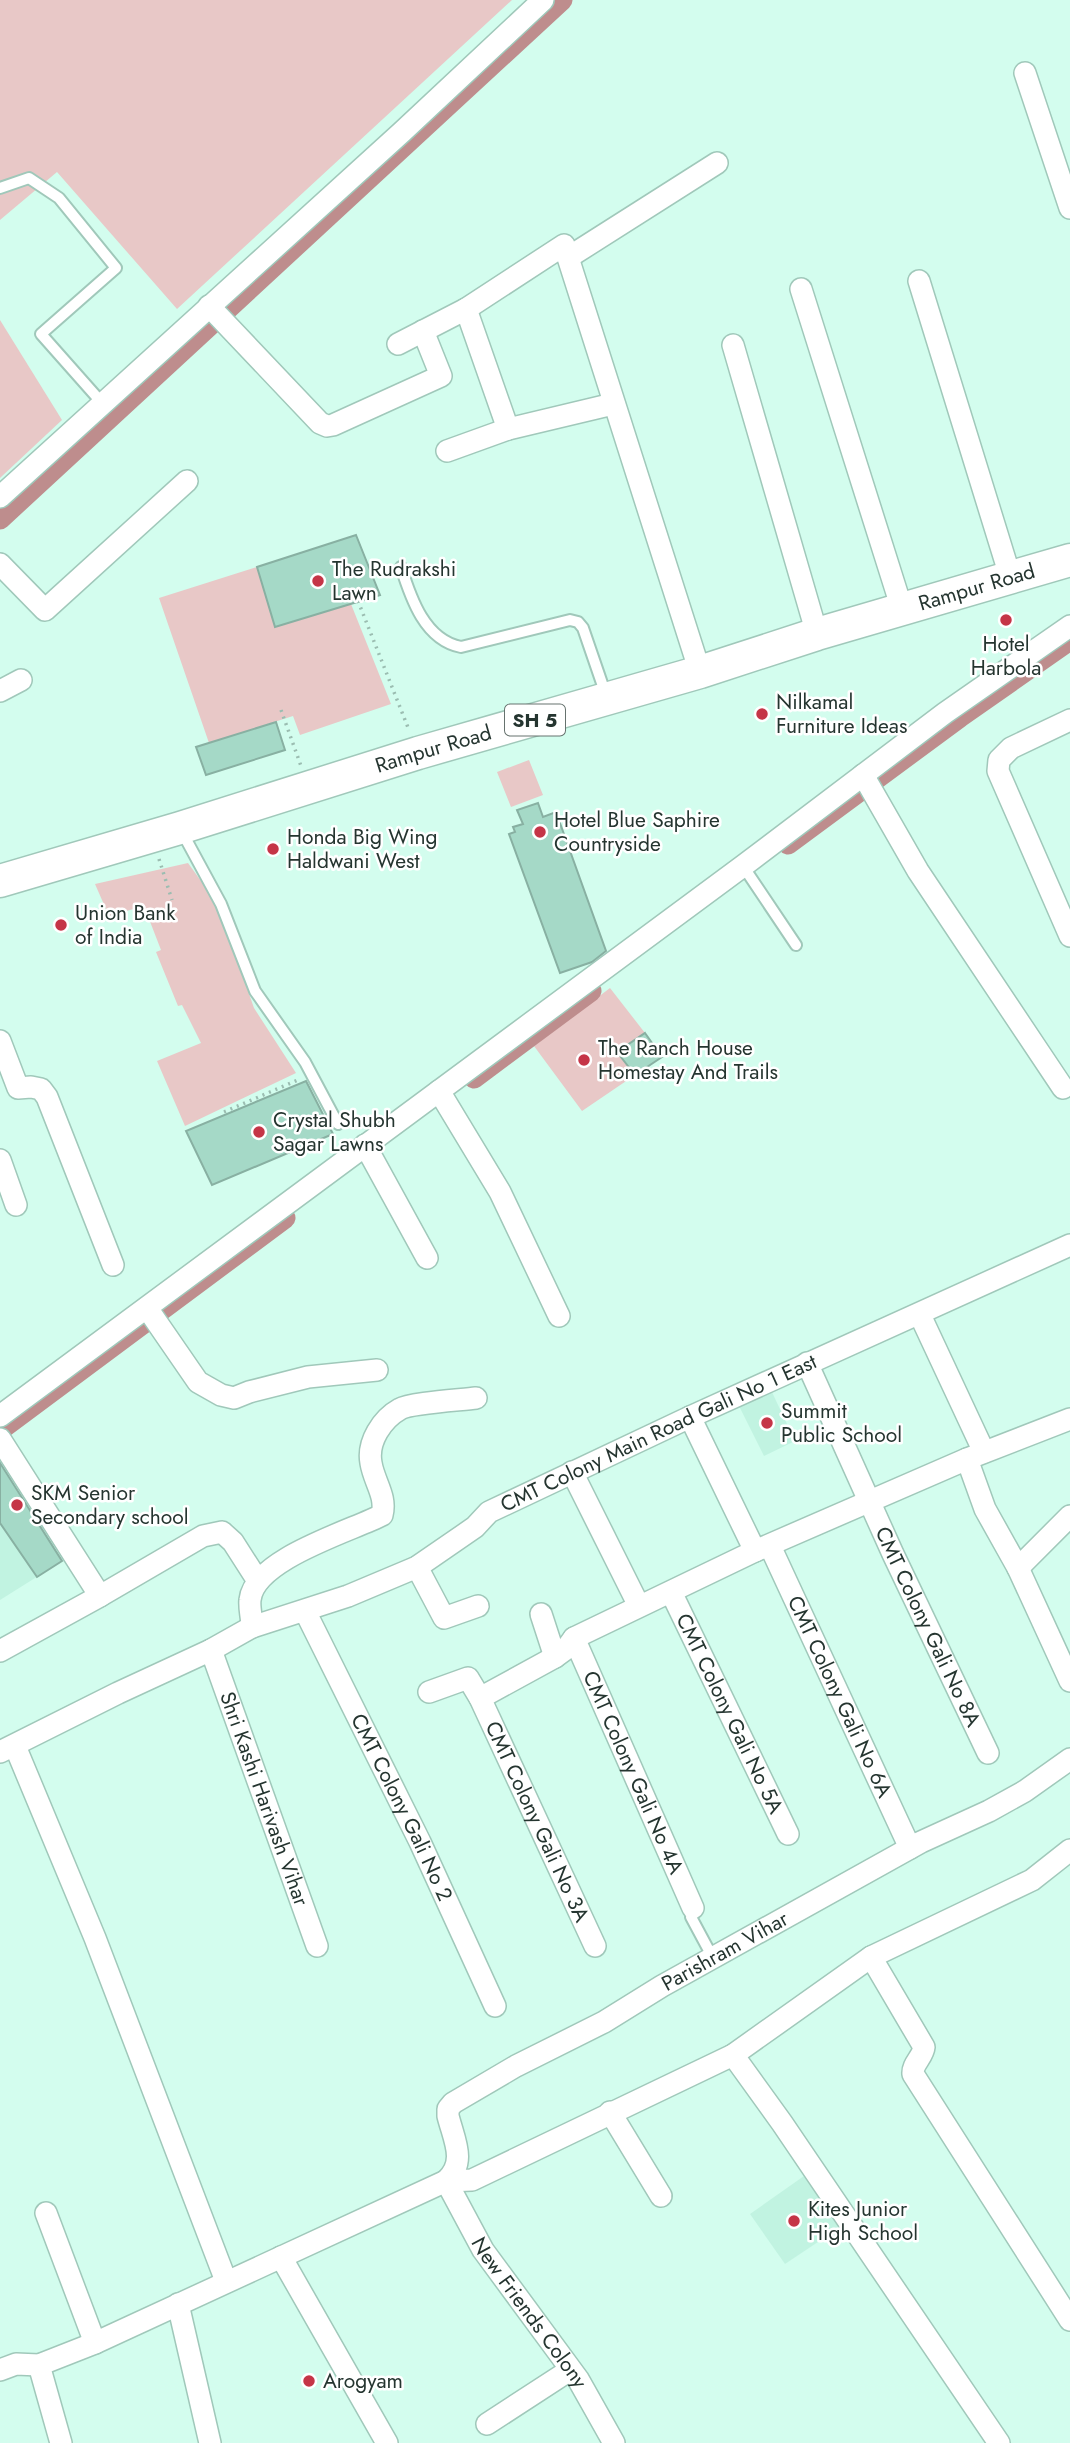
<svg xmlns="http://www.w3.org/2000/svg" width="1070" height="2443" viewBox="0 0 1070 2443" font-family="Jost,sans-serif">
	<rect width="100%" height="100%" fill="#d3fdee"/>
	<!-- built -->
	<g fill="#c1f3e1">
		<polygon points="771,1390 795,1441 764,1456 738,1404"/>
		<polygon points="0,1452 67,1558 0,1600"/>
		<polygon points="804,2176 839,2228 785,2264 750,2214"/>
	</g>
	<!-- green -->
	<g fill="#e8c8c7">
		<polygon points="0,0 512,0 177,309 57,172 0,220"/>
		<polygon points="0,320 62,420 0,478"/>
		<polygon points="257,567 275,627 351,604 391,704 300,735 293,716 209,743 159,598"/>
		<polygon points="529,760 543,795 511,807 497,772"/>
		<polygon points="188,863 217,903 254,1008 296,1073 185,1126 157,1061 201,1043 182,1005 178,1006 156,952 161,950 144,906 109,916 95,884"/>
		<polygon points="610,988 645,1033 617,1052 635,1075 582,1111 534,1046"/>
	</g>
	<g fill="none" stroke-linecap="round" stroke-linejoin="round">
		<!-- canal -->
		<g stroke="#be8d8d" stroke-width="21">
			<polyline points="0,519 562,0"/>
			<polyline points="788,844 960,717 1070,640"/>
			<polyline points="474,1078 591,991"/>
			<polyline points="0,1430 285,1218"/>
		</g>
	</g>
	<!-- building -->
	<g fill="#a5d9c7" stroke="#88b0a2" stroke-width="2">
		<polygon points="356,535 380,595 275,627 257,567"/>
		<polygon points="276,722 285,750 206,775 196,747"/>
		<polygon points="538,803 543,817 556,812 606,951 592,962 560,973 509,834 515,832 513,827 523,824 517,810"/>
		<polygon points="645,1033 662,1057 635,1075 617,1052"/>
		<polygon points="306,1081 333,1134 212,1185 186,1131"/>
		<polygon points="0,1463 62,1561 37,1577 0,1523"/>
	</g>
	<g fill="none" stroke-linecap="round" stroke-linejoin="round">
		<defs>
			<g id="service">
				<polyline points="0,188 29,178 59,198 116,268 41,334 103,404"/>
				<path d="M401 567C411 599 425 640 461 647L570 620 578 622 583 628 606 695"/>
				<polyline points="182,832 221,904 255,991 305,1062 338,1124"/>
				<polyline points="743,866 796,945"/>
				<polyline points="693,1908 691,1917 713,1958"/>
			</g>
			<g id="minor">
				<polyline points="1025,73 1070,208"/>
				<polyline points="569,257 717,163"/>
				<polyline points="919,281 1010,576"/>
				<polyline points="801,289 902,609"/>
				<polyline points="209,306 320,423 327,426 333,425 441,376 423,331"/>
				<polyline points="466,309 508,429"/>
				<polyline points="398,344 466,309 564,245 700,672"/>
				<polyline points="733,345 817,634"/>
				<polyline points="447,451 508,429 613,404"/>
				<polyline points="0,497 402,132 543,0"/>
				<polyline points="0,564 45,610 187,481"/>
				<polyline points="0,691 21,680"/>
				<polyline points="1070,720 1011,748 999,760 998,771 1070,936"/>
				<polyline points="863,775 918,871 1063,1088"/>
				<polyline points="0,1041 18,1088 31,1087 41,1089 47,1097 113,1265"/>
				<polyline points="439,1091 500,1192 559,1316"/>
				<polyline points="365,1145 427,1258"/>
				<polyline points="0,1160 16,1205"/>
				<polyline points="147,1308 198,1382 221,1395 234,1398 249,1392 308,1377 377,1370"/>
				<polyline points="920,1315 984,1452"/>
				<path id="s1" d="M807 1363 893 1554 988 1753"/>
				<polyline points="0,1416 743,866 945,713 1070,626"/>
				<polyline points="690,1417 755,1551"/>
				<polyline points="0,1439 100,1596 203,1536 222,1532 233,1542 258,1581"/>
				<polyline points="967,1459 985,1509 1018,1568 1070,1681"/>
				<polyline points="572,1472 639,1606"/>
				<path id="s2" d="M770 1546 910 1848"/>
				<polyline points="417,1567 444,1618 478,1606"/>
				<polyline points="1018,1568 1070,1516"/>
				<path id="s3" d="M671 1592 788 1834"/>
				<path id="s4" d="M305 1611 420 1842 495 2006"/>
				<polyline points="541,1614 555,1657"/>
				<path d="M252 1627C252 1618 249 1608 250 1600 254 1559 351 1531 382 1515 387 1496 374 1482 371 1463 367 1442 382 1419 400 1409 410 1403 461 1400 476 1398"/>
				<path id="s5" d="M574 1638 693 1908"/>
				<path id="s6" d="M211 1650 317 1946"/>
				<polyline points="0,1651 100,1596"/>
				<path id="s7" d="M429 1692 468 1678 480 1698 595 1946"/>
				<polyline points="480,1698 555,1657 566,1649 574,1638 755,1551 967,1459 1070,1419"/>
				<polyline points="15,1746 95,1938 226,2281"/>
				<path id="s8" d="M0 1752 118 1693 211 1650 252 1627 348 1596 417 1567 475 1527 489 1512 690 1417 1070 1245"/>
				<path d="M871 1957 924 2047C923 2057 912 2064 913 2074L1070 2320"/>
				<polyline points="733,2055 782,2123 999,2443"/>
				<polyline points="610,2112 661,2196"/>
				<path id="s9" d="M446 2181C467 2162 454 2140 448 2116V2109L453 2103 516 2066 604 2022 662 1986 921 1842 989 1811 1025 1791 1070 1759"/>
				<path id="s10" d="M446 2181 483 2250 578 2379 614 2443"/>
				<polyline points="46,2213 95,2343"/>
				<polyline points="281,2257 387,2443"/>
				<polyline points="178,2304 210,2443"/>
				<polyline points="39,2365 61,2443"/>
				<polyline points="0,2370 16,2364 39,2365 95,2343 446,2181 472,2180 733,2055 871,1957 1032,1880 1070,1850"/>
				<polyline points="487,2424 570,2370"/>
			</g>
			<g id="primary">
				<path id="s11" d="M0 881 180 828 418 753 700 672 817 634 1070 560"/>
			</g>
		</defs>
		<!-- service casing -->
		<use href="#service" stroke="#a0c8ba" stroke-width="14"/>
		<!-- minor casing -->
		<use href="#minor" stroke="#a0c8ba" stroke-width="24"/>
		<!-- primary casing -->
		<use href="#primary" stroke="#a0c8ba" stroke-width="35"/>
		<!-- path -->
		<g stroke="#9bbdb1" stroke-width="3.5" stroke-dasharray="2 5" stroke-linecap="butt">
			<polyline points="358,601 409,730"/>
			<polyline points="281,710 301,766"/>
			<polyline points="159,859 172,900"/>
			<polyline points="224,1112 300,1079"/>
		</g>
		<!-- service -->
		<use href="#service" stroke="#fff" stroke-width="10"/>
		<!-- minor -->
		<use href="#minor" stroke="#fff" stroke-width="21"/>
		<!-- primary -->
		<use href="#primary" stroke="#fff" stroke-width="32"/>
	</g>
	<!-- markers -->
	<g fill="#c53547" stroke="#fff" stroke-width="2.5">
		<circle cx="318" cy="581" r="7"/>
		<circle cx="1006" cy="620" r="7"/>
		<circle cx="762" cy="714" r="7"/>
		<circle cx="540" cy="832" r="7"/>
		<circle cx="273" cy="849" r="7"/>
		<circle cx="61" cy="925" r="7"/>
		<circle cx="584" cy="1060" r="7"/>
		<circle cx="259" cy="1132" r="7"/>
		<circle cx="767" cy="1423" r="7"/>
		<circle cx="17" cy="1505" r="7"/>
		<circle cx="794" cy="2221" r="7"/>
		<circle cx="309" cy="2381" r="7"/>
	</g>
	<g text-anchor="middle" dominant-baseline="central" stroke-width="5" stroke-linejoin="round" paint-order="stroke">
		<!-- shield labels -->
		<rect fill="#fff" stroke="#66726e" stroke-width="2" x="505" y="704.5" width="60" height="31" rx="5"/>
		<g font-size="19" font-weight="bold" fill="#253530">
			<text x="535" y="720">SH 5</text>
		</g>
		<!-- poi labels -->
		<g font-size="21" fill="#253530" stroke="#fff" text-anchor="start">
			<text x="332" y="569">The Rudrakshi<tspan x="332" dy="24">Lawn</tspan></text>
			<text x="1006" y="644" text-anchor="middle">Hotel<tspan x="1006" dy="24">Harbola</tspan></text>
			<text x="776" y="702">Nilkamal<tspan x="776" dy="24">Furniture Ideas</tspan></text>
			<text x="554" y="820">Hotel Blue Saphire<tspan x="554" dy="24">Countryside</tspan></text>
			<text x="287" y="837">Honda Big Wing<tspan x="287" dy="24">Haldwani West</tspan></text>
			<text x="75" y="913">Union Bank<tspan x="75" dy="24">of India</tspan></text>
			<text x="598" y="1048">The Ranch House<tspan x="598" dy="24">Homestay And Trails</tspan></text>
			<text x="273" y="1120">Crystal Shubh<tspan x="273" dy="24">Sagar Lawns</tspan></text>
			<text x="781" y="1411">Summit<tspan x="781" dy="24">Public School</tspan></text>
			<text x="31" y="1493">SKM Senior<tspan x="31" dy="24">Secondary school</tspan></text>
			<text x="808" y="2209">Kites Junior<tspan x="808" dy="24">High School</tspan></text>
			<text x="323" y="2381">Arogyam</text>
		</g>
		<!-- street labels -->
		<g font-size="21" fill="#253530" stroke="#fff">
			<text stroke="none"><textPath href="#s11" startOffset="1020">Rampur Road</textPath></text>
			<text stroke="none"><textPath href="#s11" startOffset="453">Rampur Road</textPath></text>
			<text stroke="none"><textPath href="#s8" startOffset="735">CMT Colony Main Road Gali No 1 East</textPath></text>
			<text stroke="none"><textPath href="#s1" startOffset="290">CMT Colony Gali No 8A</textPath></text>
			<text stroke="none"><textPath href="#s2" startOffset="166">CMT Colony Gali No 6A</textPath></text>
			<text stroke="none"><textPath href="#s3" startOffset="135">CMT Colony Gali No 5A</textPath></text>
			<text stroke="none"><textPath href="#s5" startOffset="147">CMT Colony Gali No 4A</textPath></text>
			<text stroke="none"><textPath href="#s6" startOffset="158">Shri Kashi Harivash Vihar</textPath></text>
			<text stroke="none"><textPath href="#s4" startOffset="219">CMT Colony Gali No 2</textPath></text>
			<text stroke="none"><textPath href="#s7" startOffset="201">CMT Colony Gali No 3A</textPath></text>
			<text stroke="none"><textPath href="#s9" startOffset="396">Parishram Vihar</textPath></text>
			<text stroke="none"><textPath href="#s10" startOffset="156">New Friends Colony</textPath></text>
		</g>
	</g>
</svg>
